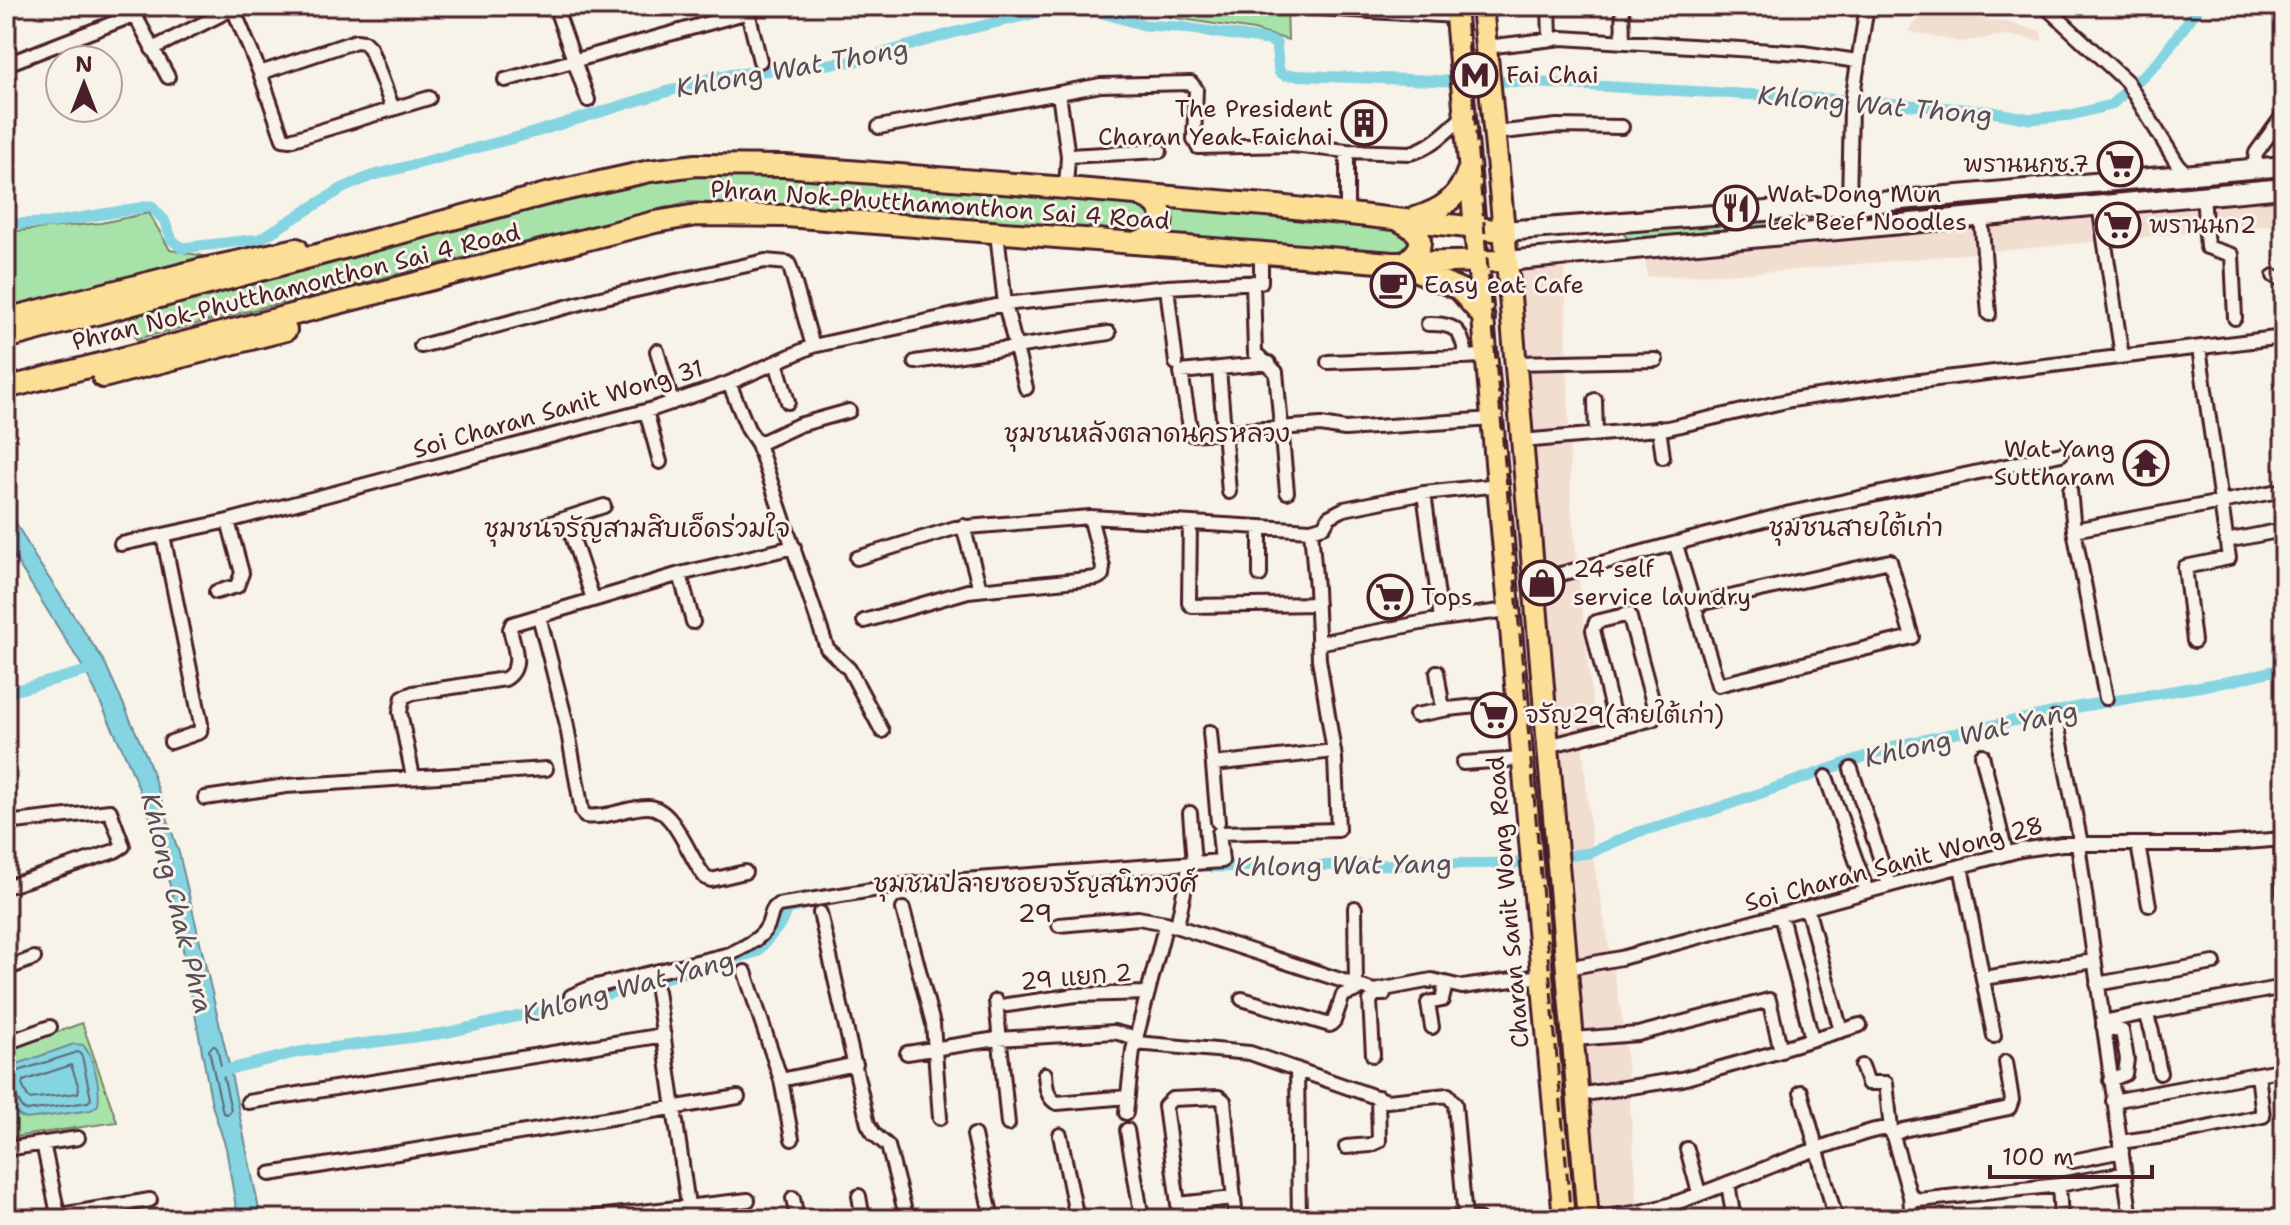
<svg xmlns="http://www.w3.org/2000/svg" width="2290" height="1225" viewBox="0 0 2290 1225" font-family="'Shantell Sans','Playpen Sans Thai',sans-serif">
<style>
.built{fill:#f2ded1}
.green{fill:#a7e3a9;stroke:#78816a;stroke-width:2}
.water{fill:#85d4e2;stroke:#6d8c99;stroke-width:2}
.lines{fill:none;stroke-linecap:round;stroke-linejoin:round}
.shore{stroke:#626774;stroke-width:2}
.canal{stroke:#85d4e2;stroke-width:11}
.street-casing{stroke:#4a1f2b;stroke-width:18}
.secondary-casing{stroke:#4a1f2b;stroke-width:24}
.primary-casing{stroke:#4a1f2b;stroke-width:26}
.street{stroke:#f7f3e8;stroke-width:12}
.secondary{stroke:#f7f3e8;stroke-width:18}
.primary{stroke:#fcde96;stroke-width:20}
.rail{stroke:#4a1f2b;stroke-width:3;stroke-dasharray:12 6;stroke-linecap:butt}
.labels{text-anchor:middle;stroke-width:6;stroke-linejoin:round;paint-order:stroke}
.poi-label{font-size:24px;fill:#4a1f2b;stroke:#f7f3e8;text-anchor:start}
.street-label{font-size:24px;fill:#4a1f2b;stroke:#f7f3e8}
.water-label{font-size:26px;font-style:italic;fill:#594c59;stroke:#f7f3e8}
.neighbourhood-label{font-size:26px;fill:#4a1f2b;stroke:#f7f3e8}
</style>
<rect width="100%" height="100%" fill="#f7f3e8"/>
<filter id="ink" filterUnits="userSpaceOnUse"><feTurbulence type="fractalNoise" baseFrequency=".0125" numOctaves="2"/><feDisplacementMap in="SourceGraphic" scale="16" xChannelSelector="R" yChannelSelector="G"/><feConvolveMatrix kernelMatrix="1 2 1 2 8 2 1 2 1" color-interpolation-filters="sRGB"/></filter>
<g filter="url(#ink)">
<path class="built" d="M1922,16l50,1 34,5 35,9 1,10 -36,-6 -47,7 -52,-11z
M2284,200v24l-500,47 -137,6 -2,-20z
M1548,268l17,1 6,235 25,232 -14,6 12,122 30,163 15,192h-40l-82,-943 5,-6z"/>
<path class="green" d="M1169,6h118l1,34 -34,-10 -85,-13z
M734,173l412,32 10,19 -13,10 -363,-29 -93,-3 -551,137 -7,-25 482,-124 74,-16z
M2078,193l2,4 -3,2 -193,16v-4l2,-3z
M1166,206l233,23 15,9 -6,14 -245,-16z
M149,213l21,37 34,6 -198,53v-77l95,-9z
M1832,213l3,6 -207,20 -7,-8z
M82,1023l35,99 -111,16v-87z"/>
<path class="water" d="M6,505l29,52 70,106 42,94 32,96 51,216 31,150h-23l-12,-71 -14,-43 -39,-209 -23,-79 -23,-58 -40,-85 -81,-130z
M74,1044l9,1c11,12 18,44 15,60l-7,5 -64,9c-21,-5 -21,-33 -21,-51z"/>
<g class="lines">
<path class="shore" d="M213,1045l4,3 14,62 -4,4 -4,-1 -14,-63z
M71,1065l8,23 -1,5 -49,6 -7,-14 1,-4z
M6,1075l72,-23 4,4 9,43 -3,3 -61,9 -5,-3 -7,-15 -9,-3"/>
<path class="canal" d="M1504,81l342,19 141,11 43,8 41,-4 40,-10 46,-42 43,-57
M6,224l44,-1 101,-17 13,14 8,20 10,8 78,-9 83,-51 28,-12 158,-42 189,-58 138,-15 100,-29 110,-26 26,4 52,15 35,2 89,13 8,3 3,29 6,3 165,6
M6,693l91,-25
M1212,867l304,-4 73,-10 49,-21 66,-19 191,-67 188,-40 149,-25 52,-13
M222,1071l77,-19 146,-19 131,-30 181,-51 23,-27 8,-16 13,-3"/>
<g class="street-casing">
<path id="street" d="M130,6l38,71
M232,6l28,67 23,66 7,1 139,-42
M555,6l33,94
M1285,6l171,10
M1549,6l1,33
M1622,6l1,35
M2045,6l82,76 51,83 10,10
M748,12l12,49
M1486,47l76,-9 241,15 54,8
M152,49l86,-43
M7,64l127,-49
M260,73l96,-32 8,1 6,6 23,61
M505,80l243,-68v-6
M1059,94l9,62 -2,32
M879,127l222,-42 90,-2 5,6 -2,50 4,8 94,-2 55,6 63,2c22,-5 39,-24 55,-38
M1494,133l63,-7 65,1
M1068,156l92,-5
M2254,169l2,-16 28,-39
M2203,195l4,52 25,8 3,63
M1849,204l2,-97 16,-101
M2099,205l23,151
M1347,213v-62
M1981,216l8,98
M997,233l8,71 21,84
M2274,276l10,4
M1253,282l2,71 21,19 11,120
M1167,287l9,76
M1428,324c27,-1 34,6 38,33
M421,346l175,-47 169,-38 23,2 2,4 23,79
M657,351l15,52
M776,362l12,40
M915,362l194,-29
M1328,362l158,-6
M1269,363l-88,9 10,62 130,-9 24,4 148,-10
M1515,363l141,-3
M1219,369l10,123
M729,383l19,46 10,15 69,204 22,21 33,62
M1595,400l1,34
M646,411l14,51
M1659,428l4,29
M1522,441l146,-13 123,-28 121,-18 372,-45
M758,444l41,-19 50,-14
M2070,490l4,40
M1424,493l17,126
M566,518l27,81
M1190,523l-1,80 3,3 125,-2
M545,525l59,-19
M963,526l17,63
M163,535l38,189 -1,8 -29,10
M2226,541l57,-11
M121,544l107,-23 425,-112 76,-26 84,-37 192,-42 162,-17 94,-5v-29
M1676,545l42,140 194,-48 -22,-76 -196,44
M857,558l98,-30 135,-11 221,13 13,-4 5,-9 15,-8 80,-16 75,-8
M680,574l13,48
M1260,575v-48
M1534,581l256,-68 271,-59
M216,592l21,-6 5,-13 -14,-52
M539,616l27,105 16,90 3,5c21,3 42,-9 63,-9 27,0 42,54 58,71l5,2 34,-8
M864,621l104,-30 129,-13 5,-3 1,-8 -13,-50
M2194,641l-9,-74 44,-9 -30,-210
M1318,643l123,-24 67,-9
M1437,672l5,31 6,6 68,-7
M2106,698l-32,-168 210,-40
M1416,715l32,-6
M2056,718l25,126
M1210,732l8,90
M1548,746l105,-27 3,-5 -27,-100 -33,8 -3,8 23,97
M1982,755l24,98
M1463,763l59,-4
M1213,764l121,-13
M1851,769l38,116
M413,777l-13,-65 3,-15 10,-4 92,-14c19,-11 9,-32 5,-50l2,-5 168,-50 114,-27
M1826,777l41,114
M205,798l81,-12 260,-17
M1190,813l4,50 28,-2 -3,-28 119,-3 -3,-72 -16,-99 -3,-71 -5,-58
M6,823l104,-12 13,35 -8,5 -109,36
M2281,840l3,54
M2078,844l53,375
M2138,845l11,60
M1961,866l33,170
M1355,908l1,76
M1807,908l34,123
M903,909l30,115 7,94
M820,913l48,211 6,10 14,12 19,73
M1781,916l31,123
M1059,925l79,-7 28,5 208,68 58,-11 30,7 79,-11
M1177,926l13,-63
M1567,968l54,-10 399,-108 42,-6h158l64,-5
M6,969l28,-11
M745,972l36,108 11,59
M1983,978l111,-17
M2097,984l117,-21
M657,991l33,228
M571,996l21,-9 138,-33c12,-6 30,-14 37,-27 5,-9 2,-16 11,-22l132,-21 284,-21
M1242,999l88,26 4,-4 9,-26 19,-7
M996,1001l12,123
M1007,1005l69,-10 72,-2
M2146,1013l138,-26
M2103,1022l43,-9 6,19 8,41
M2103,1026l19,5 5,28 -2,15 -15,6
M1432,1027l-4,-24 14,-3 4,-16
M1574,1039l64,-5 131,-34 12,51 -99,28 -104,16
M6,1043l44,-16
M1136,1043l114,10 137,48 61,-6 7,9 10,115
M1786,1047l74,-22
M907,1053l90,-14 117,-7 23,6
M1373,1055l-3,-54 5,-7h9
M1862,1066l6,17h18l5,46 19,67 2,23
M1297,1069l2,150
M1045,1074c1,10 1,24 12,29l71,-6
M781,1080l75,-16
M1801,1092l35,127
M2113,1101l171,-32
M248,1102l416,-67
M1126,1113l7,-63 33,-127
M1127,1130l15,89
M974,1135l18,84
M1060,1135l17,84
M1893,1135l10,-5 106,-22 3,-8 -6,-38
M2120,1142l58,-8 85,-18 -5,-42
M43,1143l16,76
M1346,1147l24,-2 9,-4 -1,-44
M6,1149l72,-11
M1687,1149l12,44
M2073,1161l49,-10
M270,1174l468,-77
M1728,1183l4,25
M2059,1185l2,34
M859,1196l4,23
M1910,1196l9,4 140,-15 66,-12
M793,1198l4,21
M1178,1204l56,-6
M1588,1218c29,-2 57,-5 84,-14 60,-20 117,-48 178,-66 12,-4 28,-11 41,-9
M37,1219l113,-19
M579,1219l169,-19
M1180,1219l-15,-113 7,-7 47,-2 5,4 12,118
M1374,1219h105"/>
</g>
<g class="secondary-casing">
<path id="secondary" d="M1504,231l353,-27 427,-38
M1507,261l777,-73"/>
</g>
<g class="primary-casing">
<path id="primary" d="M1455,6l109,1213
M1482,6l25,255 81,958
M1415,218c27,-8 43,-19 53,-47
M1400,221c24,12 28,25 4,42
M1137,242l20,-7c9,-18 5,-32 -15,-39
M1410,268l49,21 25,29
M6,319l197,-50 94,-20
M6,338l540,-144 104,-23 46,-6 89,1 281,22 211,18 227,25
M103,377l183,-47
M6,388l649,-166 42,-7 89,1 606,47 115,-2"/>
</g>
<use href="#street" class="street"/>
<use href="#secondary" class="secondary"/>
<use href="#primary" class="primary"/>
<path class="rail" d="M1465,6l106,1213"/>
</g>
</g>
<defs>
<g id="metro-ring" transform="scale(2.3)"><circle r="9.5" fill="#f7f3e8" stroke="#4a1f2b" stroke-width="1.5"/><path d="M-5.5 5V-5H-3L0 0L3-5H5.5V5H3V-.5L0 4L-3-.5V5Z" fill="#4a1f2b"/></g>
<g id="building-ring" transform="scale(2.3)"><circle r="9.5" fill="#f7f3e8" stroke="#4a1f2b" stroke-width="1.5"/><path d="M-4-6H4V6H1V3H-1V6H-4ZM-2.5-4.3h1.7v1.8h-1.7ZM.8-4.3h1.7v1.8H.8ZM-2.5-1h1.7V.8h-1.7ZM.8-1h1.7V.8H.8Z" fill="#4a1f2b"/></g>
<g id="supermarket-ring" transform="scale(2.3)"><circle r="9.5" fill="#f7f3e8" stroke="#4a1f2b" stroke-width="1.5"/><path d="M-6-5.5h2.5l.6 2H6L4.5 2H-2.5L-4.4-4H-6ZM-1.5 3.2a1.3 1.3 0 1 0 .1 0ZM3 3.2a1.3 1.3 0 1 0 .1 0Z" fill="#4a1f2b"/></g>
<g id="restaurant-ring" transform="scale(2.3)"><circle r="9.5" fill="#f7f3e8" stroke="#4a1f2b" stroke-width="1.5"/><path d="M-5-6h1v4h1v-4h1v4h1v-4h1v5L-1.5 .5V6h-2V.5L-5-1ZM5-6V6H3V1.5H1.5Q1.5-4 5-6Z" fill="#4a1f2b"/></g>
<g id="cafe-ring" transform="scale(2.3)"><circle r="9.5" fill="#f7f3e8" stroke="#4a1f2b" stroke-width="1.5"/><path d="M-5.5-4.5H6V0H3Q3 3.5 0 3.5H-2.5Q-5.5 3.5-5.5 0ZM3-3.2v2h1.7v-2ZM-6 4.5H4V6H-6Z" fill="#4a1f2b"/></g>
<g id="temple-ring" transform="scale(2.3)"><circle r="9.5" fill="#f7f3e8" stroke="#4a1f2b" stroke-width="1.5"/><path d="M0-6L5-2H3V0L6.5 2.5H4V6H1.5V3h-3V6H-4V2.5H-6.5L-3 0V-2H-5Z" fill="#4a1f2b"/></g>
<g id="shop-ring" transform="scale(2.3)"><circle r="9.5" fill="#f7f3e8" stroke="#4a1f2b" stroke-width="1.5"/><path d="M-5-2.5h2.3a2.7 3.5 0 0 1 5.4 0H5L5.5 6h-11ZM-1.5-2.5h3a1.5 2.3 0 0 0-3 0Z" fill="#4a1f2b"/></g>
</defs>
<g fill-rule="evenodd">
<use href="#metro-ring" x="1475" y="75"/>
<use href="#building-ring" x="1364" y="123"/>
<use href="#supermarket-ring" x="2120" y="164"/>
<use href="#restaurant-ring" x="1736" y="208"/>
<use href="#supermarket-ring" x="2118" y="225"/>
<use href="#cafe-ring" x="1393" y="285"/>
<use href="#temple-ring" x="2146" y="463"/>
<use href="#shop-ring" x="1542" y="583"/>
<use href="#supermarket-ring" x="1390" y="597"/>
<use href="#supermarket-ring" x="1494" y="715"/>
</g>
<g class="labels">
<g class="poi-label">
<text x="1506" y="83">Fai Chai</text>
<text x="1333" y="117" text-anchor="end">The President<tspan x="1333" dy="28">Charan Yeak Faichai</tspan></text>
<text x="2089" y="172" text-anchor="end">พรานนกซ.7</text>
<text x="1767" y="202">Wat Dong Mun<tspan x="1767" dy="28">Lek Beef Noodles</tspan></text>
<text x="2149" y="233">พรานนก2</text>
<text x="1424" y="293">Easy eat Cafe</text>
<text x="2115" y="457" text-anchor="end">Wat Yang<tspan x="2115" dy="28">Suttharam</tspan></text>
<text x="1573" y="577">24 self<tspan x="1573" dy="28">service laundry</tspan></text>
<text x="1421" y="605">Tops</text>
<text x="1525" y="723">จรัญ29(สายใต้เก่า)</text>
</g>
<g class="street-label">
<text transform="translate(940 205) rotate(4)" y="8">Phran Nok-Phutthamonthon Sai 4 Road</text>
<text transform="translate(296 287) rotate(-14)" y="8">Phran Nok-Phutthamonthon Sai 4 Road</text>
<text transform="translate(558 409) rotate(-16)" y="8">Soi Charan Sanit Wong 31</text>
<text transform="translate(1894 864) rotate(-15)" y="8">Soi Charan Sanit Wong 28</text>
<text transform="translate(1508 902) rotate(-95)" y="8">Charan Sanit Wong Road</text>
<text transform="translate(1076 977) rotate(-5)" y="8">29 แยก 2</text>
</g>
<g class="water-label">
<text transform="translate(792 68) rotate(-10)" y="9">Khlong Wat Thong</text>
<text transform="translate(1875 105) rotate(5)" y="9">Khlong Wat Thong</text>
<text transform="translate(1971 734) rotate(-13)" y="9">Khlong Wat Yang</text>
<text transform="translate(1343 865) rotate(-1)" y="9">Khlong Wat Yang</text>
<text transform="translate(177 903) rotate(76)" y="9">Khlong Chak Phra</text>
<text transform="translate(628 987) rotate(-15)" y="9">Khlong Wat Yang</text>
</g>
<g class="neighbourhood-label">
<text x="1147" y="442">ชุมชนหลังตลาดนครหลวง</text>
<text x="1856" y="536">ชุมชนสายใต้เก่า</text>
<text x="637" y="537">ชุมชนจรัญสามสิบเอ็ดร่วมใจ</text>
<text x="1035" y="892">ชุมชนปลายซอยจรัญสนิทวงศ์<tspan x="1035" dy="30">29</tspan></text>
</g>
</g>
<rect width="2290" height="1225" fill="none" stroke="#f7f3e8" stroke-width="32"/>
<rect x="16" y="16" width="2258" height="1193" fill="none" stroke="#4a1f2b" stroke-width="3" filter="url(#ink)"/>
<g transform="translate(84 84)"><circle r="38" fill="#f7f3e8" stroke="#b29e9c" stroke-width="2"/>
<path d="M0-6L14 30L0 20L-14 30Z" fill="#4a1f2b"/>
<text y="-12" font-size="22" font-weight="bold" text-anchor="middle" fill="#4a1f2b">N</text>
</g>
<path d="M1990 1165v12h162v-12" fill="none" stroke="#4a1f2b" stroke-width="4"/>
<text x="2002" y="1165" font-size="24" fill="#4a1f2b" stroke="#f7f3e8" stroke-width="6" paint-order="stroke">100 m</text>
</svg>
